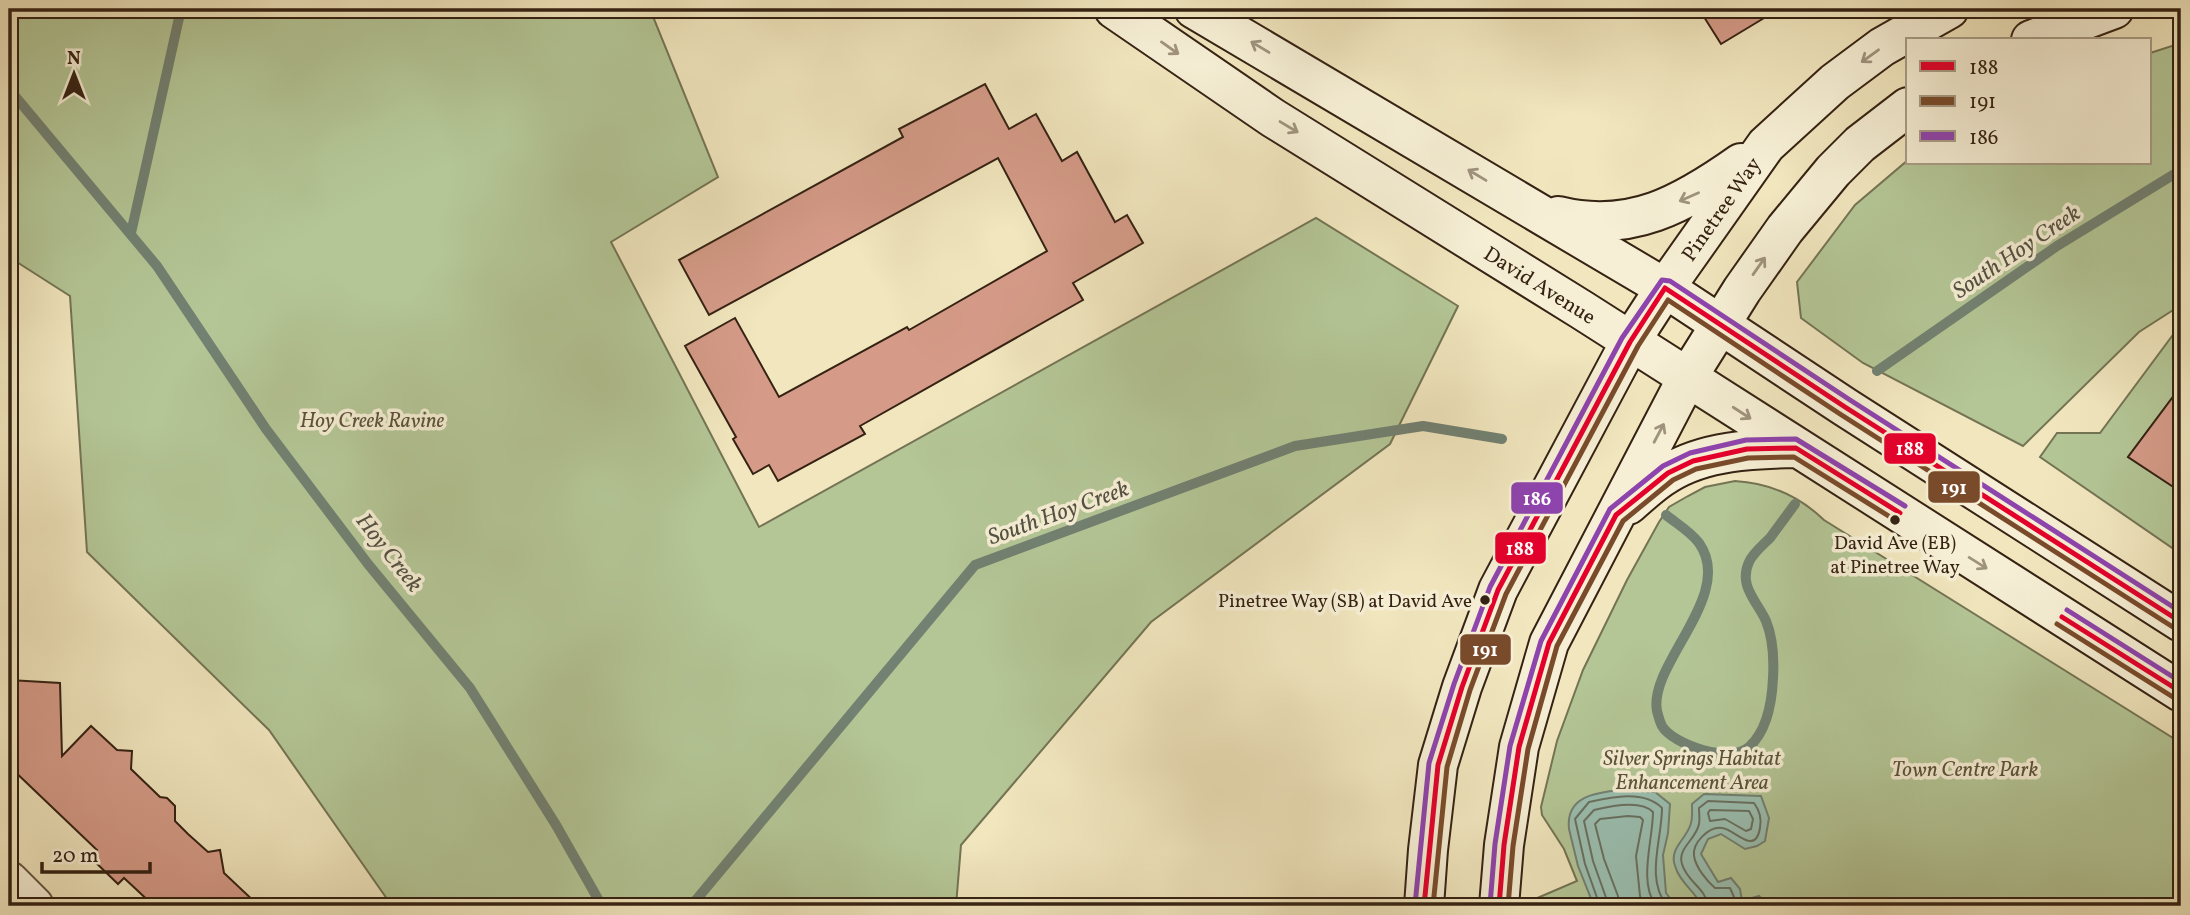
<svg xmlns="http://www.w3.org/2000/svg" width="2190" height="915" viewBox="0 0 2190 915" font-family="Vollkorn,serif">
<style>
.green{fill:#b4c696;stroke:#747454;stroke-width:2}
.water{fill:#9bc0b2;stroke:#728172;stroke-width:2}
.lines{fill:none;stroke-linecap:round;stroke-linejoin:round}
.shore{stroke:#687162;stroke-width:2}
.stream{stroke:#728172;stroke-width:10}
.building{fill:#d59b88;stroke:#352213;stroke-width:2}
.tertiary-casing{stroke:#64533e;stroke-width:42}
.secondary-casing{stroke:#352213;stroke-width:42}
.tertiary{stroke:#f6efd5;stroke-width:38}
.secondary{stroke:#f6efd5;stroke-width:38}
.bus-1-casing{stroke:#f6efd5;stroke-width:10}
.bus-2-casing{stroke:#f6efd5;stroke-width:10}
.bus-3-casing{stroke:#f6efd5;stroke-width:10}
.bus-1{stroke:#e4002b;stroke-width:5}
.bus-2{stroke:#7a4b2a;stroke-width:5}
.bus-3{stroke:#8e44ad;stroke-width:5}
.oneway{stroke:#9f937e}
.bus-dot{fill:#352213;stroke:#f6efd5;stroke-width:2.5}
.labels{text-anchor:middle;stroke-width:7;stroke-linejoin:round;paint-order:stroke}
.bus-label{font-size:19px;fill:#352213;stroke:#f6efd5}
.street-label{font-size:21px;fill:#352213;stroke:#f6efd5}
.park-label{font-size:21px;font-style:italic;fill:#5b533a;stroke:#f6efd5}
.water-label{font-size:23px;font-style:italic;fill:#545143;stroke:#f6efd5}
.line-badge{stroke:#f6efd5;stroke-width:2.5}
.badge-label{font-size:19px;text-anchor:middle;font-weight:bold;fill:#fff}
</style>
<rect width="100%" height="100%" fill="#f1e6be"/>
<filter id="stains"><feTurbulence type="fractalNoise" baseFrequency=".00286" numOctaves="4"/><feColorMatrix values="0 0 0 0 .2 0 0 0 0 .09 0 0 0 0 .02 0 0 0 .5 -.17"/></filter>
<radialGradient id="worn" r=".72"><stop offset=".6" stop-color="#630" stop-opacity="0"/><stop offset="1" stop-color="#630" stop-opacity=".3"/></radialGradient>
<path class="green" d="M9,9h641l68,168 -107,65 148,285 557,-309 142,88 -68,138 -239,178 -190,223 -5,61h-564l-123,-176 -182,-178 -17,-256 -61,-39z
M2181,43v262l-42,27 -116,114 -160,-83 -62,-45 -4,-36 58,-77 53,-45v3h242v-110z
M2181,324v62l-53,71 53,35v62l-141,-97 17,-24h43z
M1735,481c35,2 64,15 89,39l357,223v163h-646v-7l42,-18 -13,-32 -22,-34 -1,-8 16,-66 26,-71 44,-90 32,-58 10,-15 19,-11 17,-9z"/>
<path class="water" d="M1628,789l27,3 15,12 -2,29 -5,22 3,38 10,13h-82l-16,-40 -9,-37c-4,-36 33,-37 59,-40z
M1704,794l57,2 8,22 -4,23 -8,5 -12,3 -24,-15 -13,5 -7,15 17,28 13,-4 9,11 2,12 17,-5 7,7v3h-64c-7,-15 -22,-23 -27,-40 -6,-17 10,-26 15,-40 3,-6 2,-15 2,-22z"/>
<g class="lines">
<path class="shore" d="M1710,810l39,1 4,8 -2,10 -5,2 -21,-12 -15,2 -2,-8z
M1600,906l-15,-42 -10,-45 14,-17c23,-5 55,-12 73,6 0,32 -17,70 5,98
M1609,906l-16,-45 -9,-40 10,-11c16,-4 47,-11 59,2 0,28 -15,70 3,94
M1619,906l-1,-10 -14,-37 -9,-35 5,-5 28,-3 12,1 3,3 -7,36 4,40 3,10
M1708,906c-2,-18 -21,-24 -26,-42 -5,-16 14,-24 17,-40 1,-5 0,-11 0,-16l9,-7 46,2c6,8 8,15 6,25 -5,29 -25,1 -38,0 -13,-2 -30,15 -28,28 2,12 13,25 21,32h15l8,18"/>
<path class="stream" d="M9,89l148,177 109,163 102,135 102,124 86,137 46,81
M131,233l50,-224
M1877,371l180,-125 124,-76
M1666,515c10,8 25,17 33,28 37,52 -51,121 -42,168 1,4 3,11 5,15 11,19 69,38 87,21 18,-16 23,-46 24,-69 1,-18 0,-40 -7,-57 -9,-20 -28,-35 -17,-59 4,-9 14,-17 21,-24 8,-11 17,-23 25,-34
M691,906l284,-341 320,-119 128,-20 79,13"/>
</g>
<path class="building" d="M1699,9h80l-58,35z
M985,84l24,45 27,-15 26,47 15,-9 38,70 12,-7 16,28 -70,40 10,17 -223,126 5,8 -87,47 -9,-16 -16,9 -20,-35 3,-2 -51,-91 50,-28 44,79 128,-70 2,3 138,-79 -49,-93 -289,157 -30,-55 224,-123 -4,-8z
M2181,386v106l-53,-35z
M9,680l51,3 2,73 29,-30 26,24 15,1 -1,18 29,28 7,1 8,8v15l13,13 20,18 12,-2 4,23 35,33h-105l-30,-28 -6,6 -28,-27 7,-7 -88,-84z"/>
<g class="lines">
<g class="tertiary-casing">
<path id="tertiary" d="M9,881l25,25"/>
</g>
<g class="secondary-casing">
<path id="secondary" d="M1114,9l159,109 309,192 599,382
M1194,9l471,279 180,119 336,215
M2031,40l83,-31
M1558,216c73,18 125,-12 183,-53
M1628,505c13,-11 25,-23 39,-31 38,-24 87,-25 129,-26
M1424,906l4,-56 10,-85 24,-78 36,-97 132,-248 35,-54 101,-143 69,-63 47,-35 67,-38
M1499,906l5,-61 15,-98 30,-104 138,-265 55,-88 43,-61 48,-58 27,-27 48,-37"/>
</g>
<use href="#tertiary" class="tertiary"/>
<use href="#secondary" class="secondary"/>
<g class="bus-1-casing">
<path id="bus-1" d="M2062,617l119,75
M1424,906l14,-141 24,-78 36,-97 132,-248 35,-54 180,119 336,215
M1499,906l5,-61 15,-98 30,-104 67,-128 52,-42 25,-12 54,-12 49,-1 104,65"/>
</g>
<g class="bus-2-casing">
<path id="bus-2" d="M2057,624l119,75
M1433,906l14,-139 23,-77 36,-96 132,-248 30,-46 172,114 336,215
M1508,906l5,-60 15,-97 29,-103 66,-125 50,-41 23,-11 52,-11 46,-1 101,63"/>
</g>
<g class="bus-3-casing">
<path id="bus-3" d="M2067,610l114,72
M1415,905l14,-142 25,-79 36,-97 132,-249 40,-58 8,1 180,119 331,212
M1490,905l5,-61 15,-98 31,-105 69,-132 53,-43 27,-13 56,-13 50,-1 109,67"/>
</g>
<use href="#bus-1" class="bus-1"/>
<use href="#bus-2" class="bus-2"/>
<use href="#bus-3" class="bus-3"/>
</g>
<defs><path id="oneway-shaft" d="M-6 0H5M1.5-3L5.5 0L1.5 3" fill="none" stroke-width="1.6" stroke-linecap="round" stroke-linejoin="round" transform="scale(1.75)"/></defs>
<g class="oneway">
<use href="#oneway-shaft" transform="translate(1260 47) rotate(-149)"/>
<use href="#oneway-shaft" transform="translate(1170 48) rotate(35)"/>
<use href="#oneway-shaft" transform="translate(1870 56) rotate(144)"/>
<use href="#oneway-shaft" transform="translate(1289 127) rotate(31)"/>
<use href="#oneway-shaft" transform="translate(1477 175) rotate(-149)"/>
<use href="#oneway-shaft" transform="translate(1689 197) rotate(156)"/>
<use href="#oneway-shaft" transform="translate(1759 266) rotate(-55)"/>
<use href="#oneway-shaft" transform="translate(1742 413) rotate(33)"/>
<use href="#oneway-shaft" transform="translate(1659 433) rotate(-62)"/>
<use href="#oneway-shaft" transform="translate(1978 563) rotate(32)"/>
</g>
<g class="bus-dot">
<circle cx="1895" cy="520" r="6"/>
<circle cx="1485" cy="600" r="6"/>
</g>
<g class="labels">
<g class="bus-label">
<text x="1895" y="549">David Ave (EB)<tspan x="1895" dy="24">at Pinetree Way</tspan></text>
<text x="1472" y="607" text-anchor="end">Pinetree Way (SB) at David Ave</text>
</g>
<g class="street-label">
<text transform="translate(1721 209) rotate(-55)" y="7">Pinetree Way</text>
<text transform="translate(1540 285) rotate(32)" y="7">David Avenue</text>
</g>
<g class="park-label">
<text x="372" y="427">Hoy Creek Ravine</text>
<text x="1692" y="765">Silver Springs Habitat<tspan x="1692" dy="24">Enhancement Area</tspan></text>
<text x="1965" y="776">Town Centre Park</text>
</g>
<g class="water-label">
<text transform="translate(2016 251) rotate(-34)" y="8">South Hoy Creek</text>
<text transform="translate(1058 512) rotate(-20)" y="8">South Hoy Creek</text>
<text transform="translate(390 552) rotate(52)" y="8">Hoy Creek</text>
</g>
</g>
<g class="line-badge">
<rect x="1883" y="432" width="54" height="33" rx="7" fill="#e4002b"/>
<rect x="1927" y="470" width="54" height="34" rx="7" fill="#7a4b2a"/>
<rect x="1510" y="481" width="54" height="34" rx="7" fill="#8e44ad"/>
<rect x="1494" y="531" width="53" height="34" rx="7" fill="#e4002b"/>
<rect x="1459" y="633" width="53" height="33" rx="7" fill="#7a4b2a"/>
</g>
<g class="badge-label">
<text x="1910" y="455">188</text>
<text x="1954" y="494">191</text>
<text x="1537" y="505">186</text>
<text x="1520" y="555">188</text>
<text x="1485" y="656">191</text>
</g>
<rect width="2190" height="915" fill="none" stroke="#f1e6be" stroke-width="35"/>
<rect x="10" y="10" width="2169" height="894" fill="none" stroke="#352213" stroke-width="3.5"/>
<rect x="18" y="18" width="2155" height="880" fill="none" stroke="#352213" stroke-width="2"/>
<rect x="1906" y="38" width="245" height="126" fill="#f6efd5" stroke="#a99d87" stroke-width="2"/>
<rect x="1920" y="61" width="35" height="10" fill="#e4002b" stroke="#a99d87" stroke-width="2"/>
<text x="1969" y="74" font-size="21" fill="#352213">188</text>
<rect x="1920" y="96" width="35" height="10" fill="#7a4b2a" stroke="#a99d87" stroke-width="2"/>
<text x="1969" y="108" font-size="21" fill="#352213">191</text>
<rect x="1920" y="131" width="35" height="10" fill="#8e44ad" stroke="#a99d87" stroke-width="2"/>
<text x="1969" y="144" font-size="21" fill="#352213">186</text>
<g transform="translate(74 74)" stroke="#f6efd5" stroke-width="5" paint-order="stroke">
<path d="M0-5L12 26L0 18L-12 26Z" fill="#352213"/>
<text y="-10" font-size="19" font-weight="bold" text-anchor="middle" fill="#352213">N</text>
</g>
<path d="M42 862v10h108v-10" fill="none" stroke="#352213" stroke-width="3.5"/>
<text x="52" y="862" font-size="21" fill="#352213" stroke="#f6efd5" stroke-width="5" paint-order="stroke">20 m</text>
<rect width="100%" height="100%" filter="url(#stains)"/>
<rect width="100%" height="100%" fill="url(#worn)"/>
</svg>
